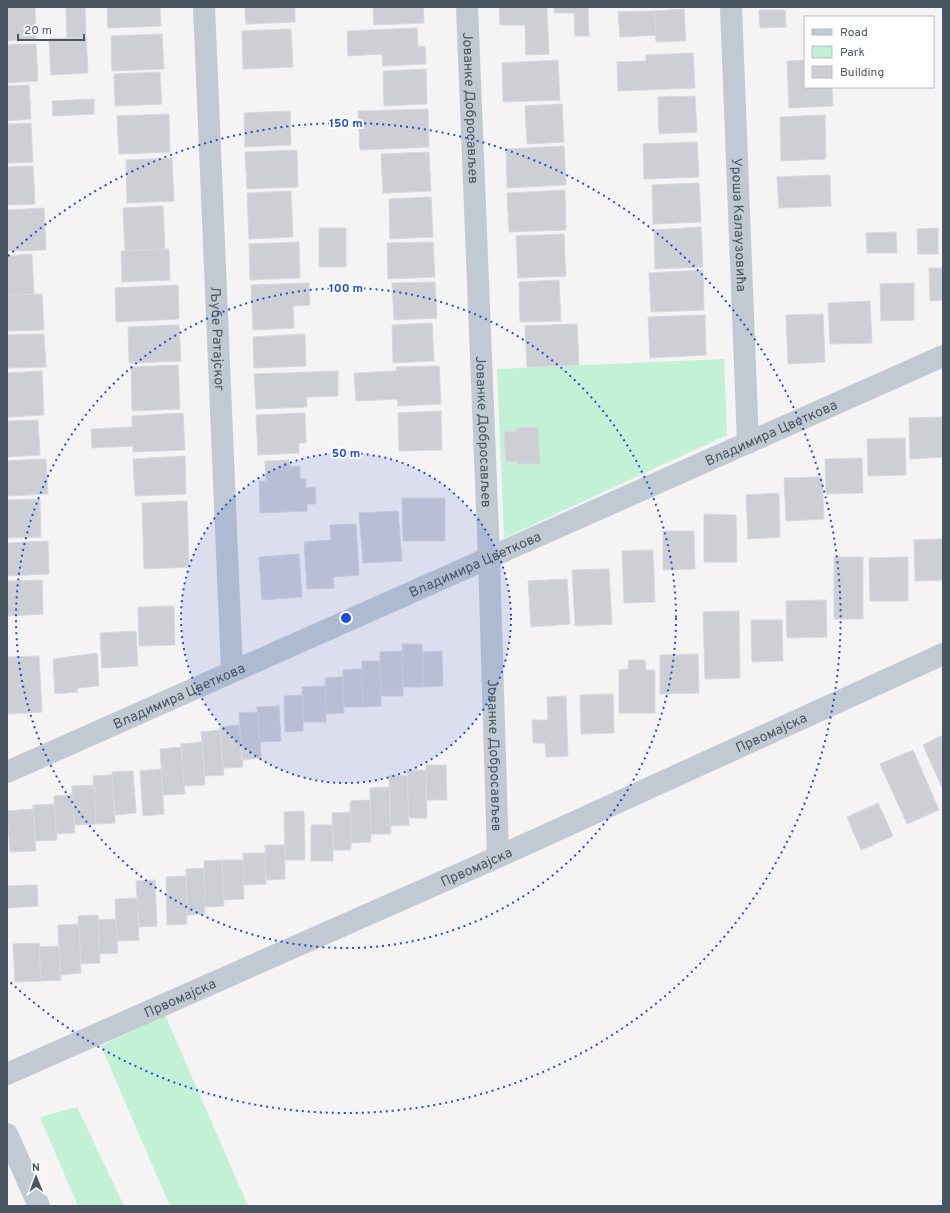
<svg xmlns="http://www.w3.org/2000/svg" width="950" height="1213" viewBox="0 0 950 1213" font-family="Overpass,sans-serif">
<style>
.green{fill:#c3f1d5}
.building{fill:#cdcfd5;stroke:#d7d9de}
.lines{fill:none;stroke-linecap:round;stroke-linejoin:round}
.minor{stroke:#c1cad2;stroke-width:22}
.ring{fill:none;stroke:#1d4ed8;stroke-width:2;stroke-dasharray:2 4}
.labels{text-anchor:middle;stroke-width:4;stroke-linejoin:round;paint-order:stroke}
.street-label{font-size:14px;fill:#4a5661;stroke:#fff}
.centre{fill:#1d4ed8;stroke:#fff;stroke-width:2}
.ring-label{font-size:12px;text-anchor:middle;font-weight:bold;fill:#1d4ed8;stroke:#fff;stroke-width:4;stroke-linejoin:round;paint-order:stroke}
</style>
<rect width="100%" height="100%" fill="#f5f3f3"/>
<path class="green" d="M724,359l3,76 -223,103 -7,-169z
M165,1015l83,191h-78l-69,-160z
M77,1107l47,99h-46l-38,-89z"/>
<path class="building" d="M7,7h28l1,32 -29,2z
M66,7h19l1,30 -19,1z
M107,7h53l1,19 -53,2z
M245,7h50v15l-49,2z
M373,7h50l1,16 -50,2z
M499,7h48l2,47 -23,1 -1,-30h-25z
M554,7h34l1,29h-14l-1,-23h-20z
M684,9l2,32 -30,1 -2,-31z
M759,10h26l1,17 -26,1z
M654,11l2,24 -36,2 -2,-25z
M417,28l1,19 7,-1 1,18 -43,2 -1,-12 -34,2 -1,-25z
M291,29l2,38 -50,2 -1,-38z
M162,34l2,35 -52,2 -1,-35z
M86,37l2,36 -37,2 -2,-36z
M36,44l2,37 -31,2v-38z
M693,53l2,35 -77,3 -1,-29 29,-1v-6z
M558,60l2,40 -57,2 -1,-39z
M805,60v27h27l1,19 -44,2 -2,-47z
M426,69l1,35 -43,2 -1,-35z
M160,72l2,32 -47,2 -1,-32z
M29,85l2,34 -24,2v-35z
M695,96l2,36 -38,2 -1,-37z
M94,99v15l-41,2 -1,-15z
M562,104l2,38 -37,2 -2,-38z
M428,109l1,38 -69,3 -2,-39z
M290,111l1,34 -46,2 -1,-34z
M169,114l1,38 -51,2 -2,-38z
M825,115l1,44 -45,2 -1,-44z
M31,123l2,39 -26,1v-39z
M697,142l2,35 -55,2 -1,-35z
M564,146l2,39 -59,3 -1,-39z
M297,150l1,37 -51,2 -2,-37z
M429,152l2,39 -48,2 -2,-39z
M172,158l2,43 -47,2 -1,-43z
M33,166l2,38 -28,1v-38z
M830,175l1,31 -52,2 -2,-31z
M699,183l2,39 -48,2 -1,-39z
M565,190l1,40 -57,2 -2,-39z
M291,191l2,46 -44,2 -2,-46z
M431,197l2,40 -43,2 -1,-40z
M163,206l2,43 -40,2 -2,-43z
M44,208l2,42 -39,1v-41z
M701,227l2,40 -48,2 -1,-39z
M319,228h27v39h-27z
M938,228v26h-20l-1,-25z
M896,232l1,21h-30l-1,-20z
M564,234l2,42 -48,2 -2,-42z
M299,242l1,36 -50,2 -1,-36z
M433,242l2,35 -47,2 -1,-36z
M165,249h4l1,31 -48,2 -1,-31z
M32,254l2,40 -27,1v-39z
M929,268h14v32l-13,1z
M703,270l1,40 -53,2 -2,-39z
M559,280l2,41 -41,1 -1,-40z
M435,282l2,36 -43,2 -2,-37z
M309,283l1,22 -17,1 1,22 -41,2 -2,-45z
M914,283v37l-33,1 -1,-37z
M178,285l1,34 -63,3 -1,-34z
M42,294l2,36 -37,1v-36z
M870,301l2,42 -42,1 -2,-41z
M823,314l2,48 -37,2 -2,-49z
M705,315l1,40 -56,3 -2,-41z
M432,323l2,38 -41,2 -1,-38z
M577,324l2,41 -52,2 -2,-41z
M179,325l2,36 -52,2 -1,-36z
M44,334l2,33 -39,1v-33z
M305,334l1,32 -52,2 -1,-31z
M178,365l2,44 -48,2 -1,-44z
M439,366l2,38 -43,2 -1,-7 -41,2 -2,-28 42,-2v-4z
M42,371l2,44 -37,2v-44z
M338,371v25l-32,1 1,10 -51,2 -2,-35z
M441,411l1,39 -43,1 -1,-38z
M183,413l2,37 -52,2v-6l-41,2 -1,-19 41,-2v-11z
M305,413l1,30h-7v10l-41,2 -2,-40z
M943,417v40l-33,2 -1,-41z
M38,420l2,35 -33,2v-36z
M538,427l2,37h-23v-3l-11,1 -2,-30 12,-1v-3z
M905,438l1,37 -38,1 -1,-37z
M185,456l1,38 -51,2 -2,-37z
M862,458l1,35 -37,1 -1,-35z
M46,459l2,35 -41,2v-35z
M289,460l1,7 10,-1v13h6v9l9,-1 1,17h-9v7l-47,2 -1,-32h7l-1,-20z
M822,477l2,42 -38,2 -2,-43z
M779,493l1,44 -32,2 -2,-44z
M402,498h43v43h-42z
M40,499l1,38 -34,1v-38z
M187,501l2,66 -45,2 -2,-66z
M398,511l4,50 -39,2 -4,-50z
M704,514l32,1 1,47h-33z
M356,524l3,51 -26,2 1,11 -27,1 -3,-47 27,-2 -1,-15z
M663,531h31l1,38 -32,1z
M943,539v41l-28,1 -1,-41z
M48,541l1,33 -42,2v-33z
M653,550l2,52 -31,1 -2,-52z
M299,554l3,43 -40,3 -3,-43z
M834,557h29v62h-29z
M908,557v44h-38l-1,-43z
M609,569l3,55 -37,2 -3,-56z
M567,579l3,45 -39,3 -3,-46z
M42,580l1,34 -36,2v-35z
M826,600l1,37 -40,1 -1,-37z
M174,606l1,39 -36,1 -1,-39z
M739,611l1,67 -35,1 -2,-67z
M751,620h31l1,41 -31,1z
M136,631l2,35 -36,2 -2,-35z
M402,644h20l1,43h-20z
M402,651l1,45h-22l-1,-44z
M442,651l1,35 -20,1v-35z
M97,653l2,33 -22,2 1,4 -23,2 -2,-35z
M698,654l1,39 -39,1v-39z
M39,656l3,56 -35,2v-57z
M629,660h16l1,10h9v43h-36v-43l9,-1z
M362,661h18l1,45 -18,1z
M362,669l1,38h-19l-1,-37z
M343,677l1,36 -18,1 -1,-36z
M325,686l1,36h-23l-1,-35z
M613,694l1,39 -33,1 -1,-39z
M303,695v36l-18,1 -1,-36z
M566,696l2,60 -22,1 -1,-14h-12l-1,-23h16l-1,-23z
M279,706l2,35 -21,1 -3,-35z
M258,712l3,46 -19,2 -3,-47z
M239,725l4,42 -20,1 -3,-41z
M220,730l4,45 -19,1 -4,-44z
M943,735v55l-20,-45z
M202,742l3,43 -21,1 -3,-42z
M181,747l4,47 -22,1 -3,-46z
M913,750l26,60 -32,14 -27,-60z
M426,765h20l1,35h-21z
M161,769l3,45 -21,2 -3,-45z
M407,770h19l1,48h-18z
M133,771l3,42 -21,2 -3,-43z
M112,775l3,48 -19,1 -3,-48z
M407,775l2,50 -19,1 -1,-50z
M94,785l2,39 -22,1 -2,-39z
M390,787l1,47h-20l-1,-46z
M72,795l3,38 -19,1 -2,-38z
M370,800l1,42 -20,1 -1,-42z
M878,803l15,33 -32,14 -14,-33z
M54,804l3,36 -22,1 -2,-36z
M33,809l3,42 -26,1 -3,-41z
M304,811l1,49h-20l-1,-48z
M351,812v38h-18l-1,-37z
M311,825h22v36h-22z
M265,845h20v34l-19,1z
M243,853h22l1,31 -22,1z
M222,860h21l1,39 -21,1z
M222,860l2,46 -19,1 -1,-46z
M204,868l1,46 -18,1 -1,-46z
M186,876l1,48 -20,1 -1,-48z
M155,880l2,46 -18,1 -3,-46z
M37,885l1,21 -31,2v-22z
M137,898l2,42 -22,1 -2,-42z
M98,915l2,48 -19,1 -3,-48z
M116,919l2,34 -18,1 -2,-34z
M79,924l2,49 -21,2 -2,-50z
M39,943l2,38 -26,1 -2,-38z
M59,946l2,34 -20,1 -2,-34z"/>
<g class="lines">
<g class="minor">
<path id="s1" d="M204,7l28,664"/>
<path id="s2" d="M467,7l22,551 9,299"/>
<path id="s3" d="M731,7l17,436"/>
<path id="s4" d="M7,772l936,-416"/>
<path id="s5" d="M7,1074l491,-217 445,-203"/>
<path d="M7,1134l32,72"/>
</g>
</g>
<circle cx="346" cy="618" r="165" fill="#1d4ed8" fill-opacity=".12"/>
<g class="ring">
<circle cx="346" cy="618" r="165"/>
<circle cx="346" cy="618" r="330"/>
<path d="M8 256A495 495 0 1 1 8 980"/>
</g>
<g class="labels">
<g class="street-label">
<text dy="5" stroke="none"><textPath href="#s2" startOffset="101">Јованке Добросављев</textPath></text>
<text dy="5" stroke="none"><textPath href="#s3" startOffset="218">Уроша Калаузовића</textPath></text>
<text dy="5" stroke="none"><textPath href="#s1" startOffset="332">Љубе Ратајског</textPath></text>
<text dy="5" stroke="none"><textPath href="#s2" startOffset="425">Јованке Добросављев</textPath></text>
<text dy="5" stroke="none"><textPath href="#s4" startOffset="836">Владимира Цветкова</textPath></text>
<text dy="5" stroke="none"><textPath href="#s4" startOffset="512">Владимира Цветкова</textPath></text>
<text dy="5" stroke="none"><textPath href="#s4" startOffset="188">Владимира Цветкова</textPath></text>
<text dy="5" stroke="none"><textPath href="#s5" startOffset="837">Првомајска</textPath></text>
<text dy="5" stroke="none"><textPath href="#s2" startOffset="749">Јованке Добросављев</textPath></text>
<text dy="5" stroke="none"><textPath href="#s5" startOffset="513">Првомајска</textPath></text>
<text dy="5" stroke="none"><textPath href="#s5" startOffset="189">Првомајска</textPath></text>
</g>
</g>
<circle cx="346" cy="618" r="6" class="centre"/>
<g class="ring-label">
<text x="346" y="127">150 m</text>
<text x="346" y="292">100 m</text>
<text x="346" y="457">50 m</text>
</g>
<rect width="950" height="1213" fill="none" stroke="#4a5661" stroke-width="16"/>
<rect x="804" y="16" width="130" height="72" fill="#ffffff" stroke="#b7bbc0"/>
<rect x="812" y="29" width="20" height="6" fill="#c1cad2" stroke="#b7bbc0"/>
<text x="840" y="36" font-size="12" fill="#4a5661">Road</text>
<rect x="812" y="46" width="20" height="12" fill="#c3f1d5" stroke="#b7bbc0"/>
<text x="840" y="56" font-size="12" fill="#4a5661">Park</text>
<rect x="812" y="66" width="20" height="12" fill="#cdcfd5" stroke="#b7bbc0"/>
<text x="840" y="76" font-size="12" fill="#4a5661">Building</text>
<g transform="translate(36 1177) rotate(359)" stroke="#ffffff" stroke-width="3" paint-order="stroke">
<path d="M0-3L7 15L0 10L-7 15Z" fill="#4a5661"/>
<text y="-6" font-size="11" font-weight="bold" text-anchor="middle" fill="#4a5661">N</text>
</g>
<path d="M18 34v6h66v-6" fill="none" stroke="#4a5661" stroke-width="2"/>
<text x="24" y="34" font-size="12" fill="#4a5661" stroke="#ffffff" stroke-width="3" paint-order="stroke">20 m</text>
</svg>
